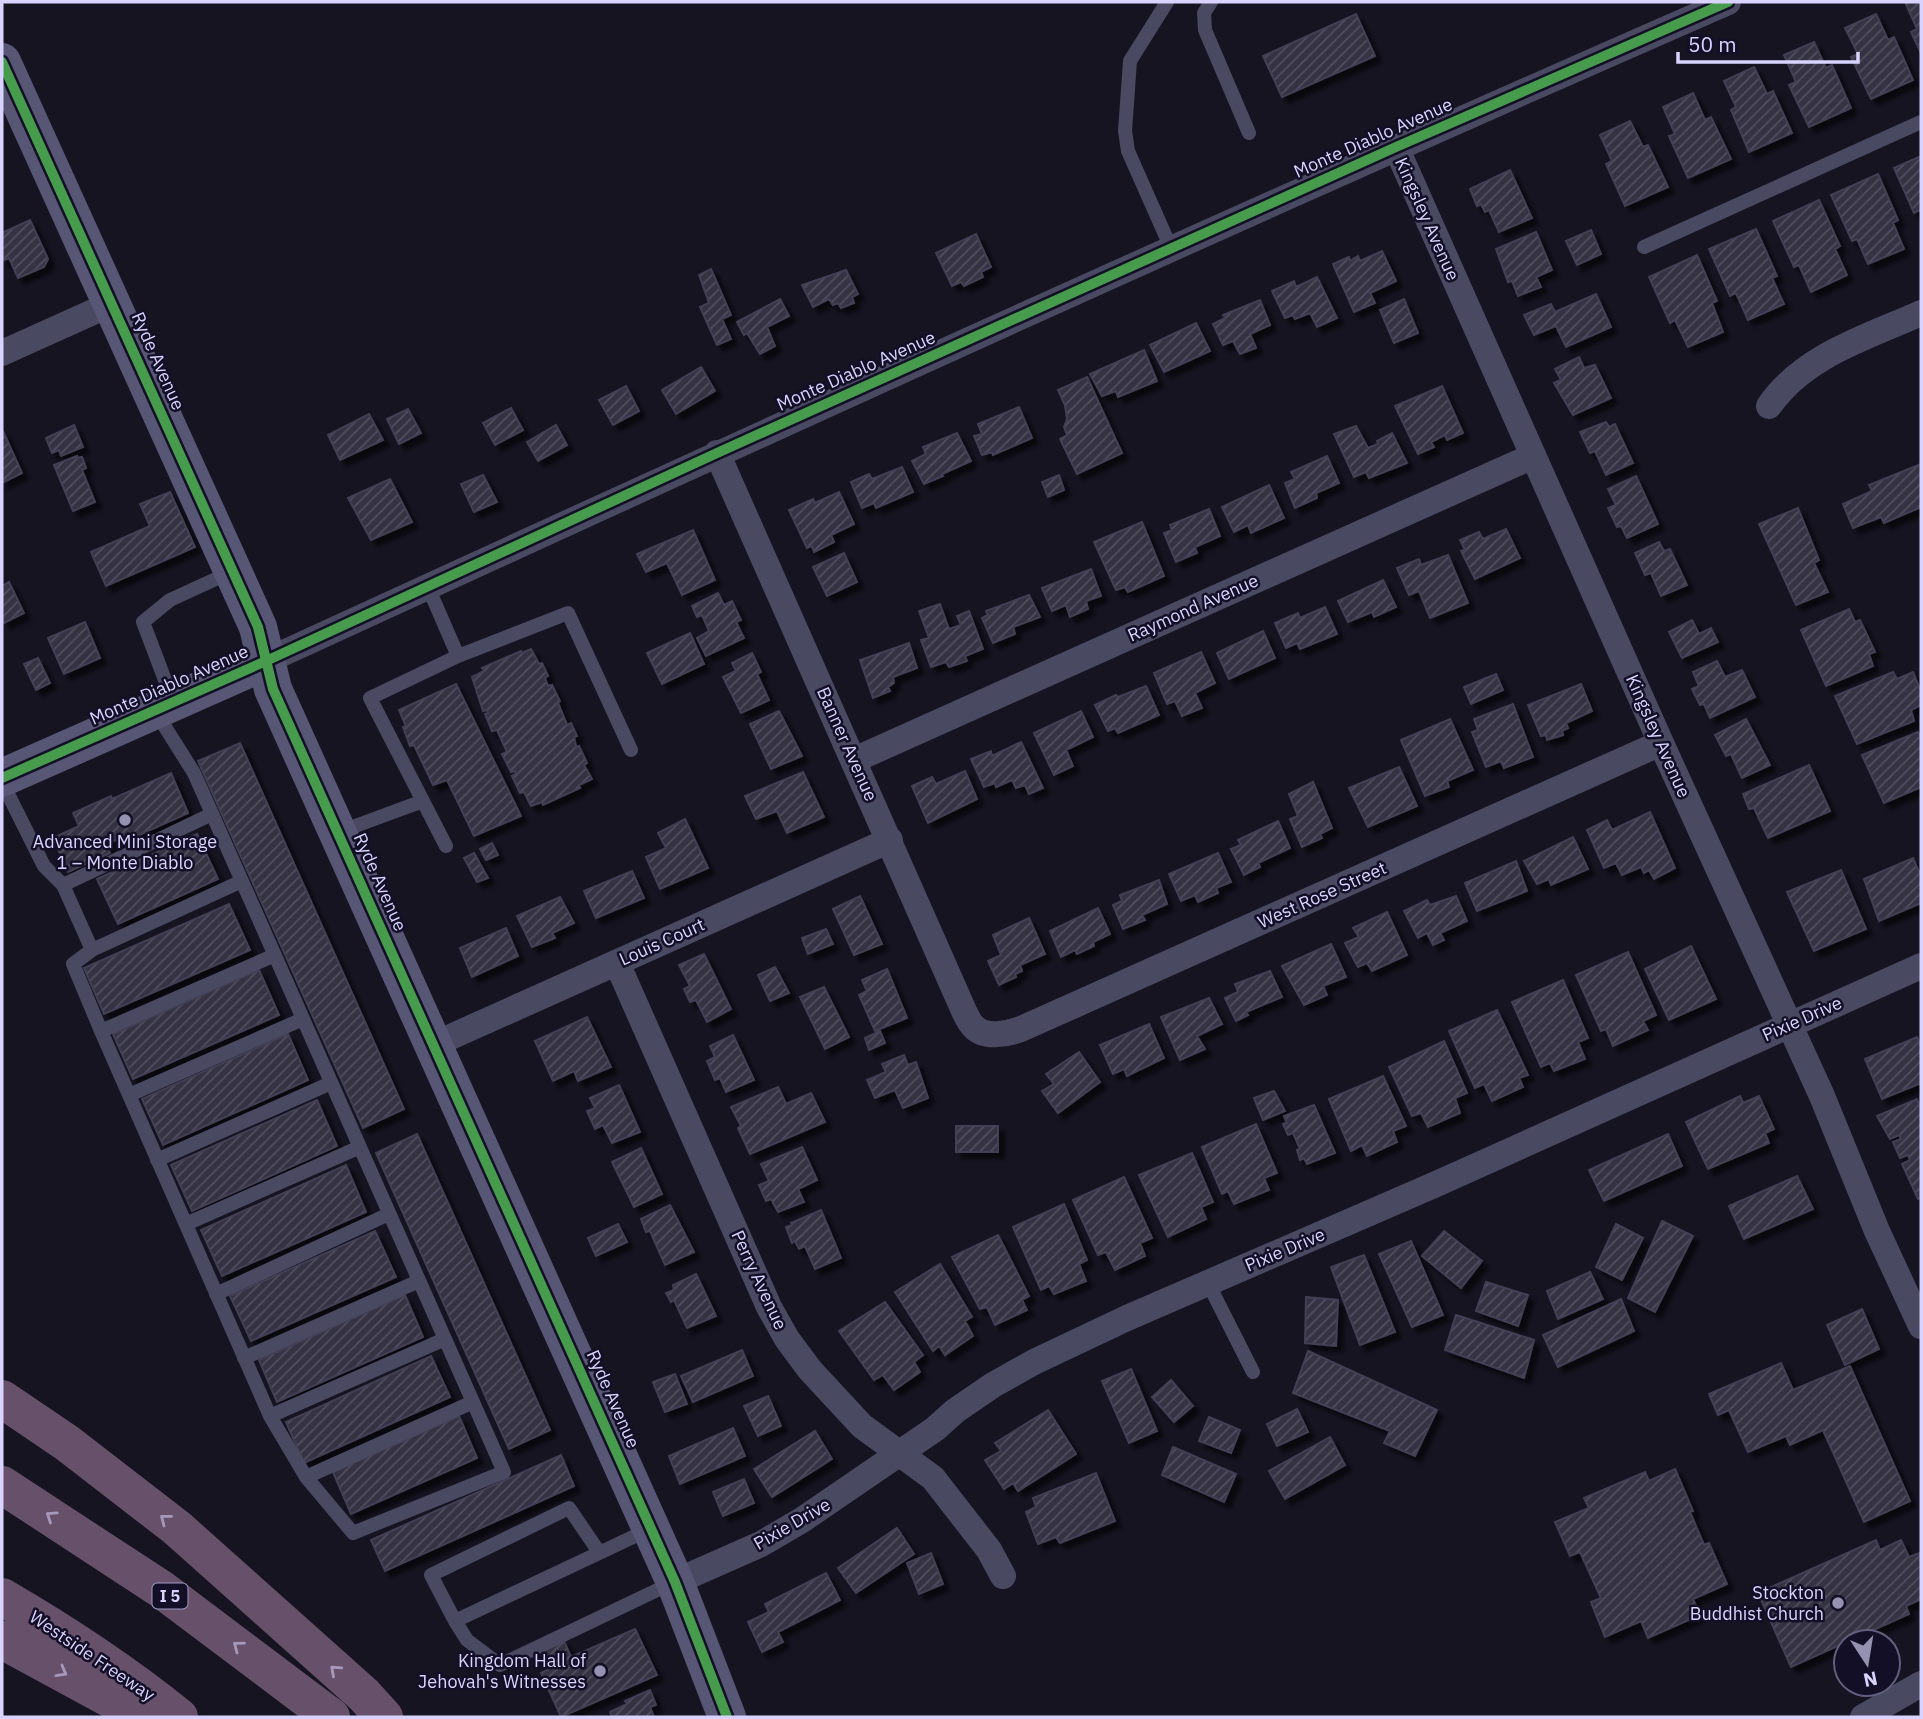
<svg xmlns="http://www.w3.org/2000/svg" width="1923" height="1719" viewBox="0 0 1923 1719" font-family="'IBM Plex Sans',sans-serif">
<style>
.building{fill:url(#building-hatch);stroke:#433f54;stroke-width:2;filter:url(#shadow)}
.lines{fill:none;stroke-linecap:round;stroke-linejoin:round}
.lane{stroke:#4a4962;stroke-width:14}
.street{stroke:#4a4962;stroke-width:26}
.secondary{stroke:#575674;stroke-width:38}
.highway{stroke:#67516a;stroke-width:38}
.cycleway-casing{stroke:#130f26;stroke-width:15}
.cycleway{stroke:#469c4c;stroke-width:10}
.oneway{stroke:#a699bc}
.poi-dot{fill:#9591b1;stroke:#130f26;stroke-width:2.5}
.labels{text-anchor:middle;stroke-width:5;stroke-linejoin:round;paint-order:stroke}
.shield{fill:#130f26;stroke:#9e99be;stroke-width:2}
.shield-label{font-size:16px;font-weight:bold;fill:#d9d4ff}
.street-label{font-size:18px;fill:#d9d4ff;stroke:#130f26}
.poi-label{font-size:18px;fill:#d9d4ff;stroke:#130f26;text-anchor:end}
</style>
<defs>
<pattern id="building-hatch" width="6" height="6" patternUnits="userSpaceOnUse" patternTransform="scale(1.75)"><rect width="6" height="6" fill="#343243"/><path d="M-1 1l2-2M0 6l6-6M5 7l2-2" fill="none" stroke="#514f5f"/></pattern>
<filter id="shadow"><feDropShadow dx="6" dy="6" stdDeviation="2" flood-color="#0009"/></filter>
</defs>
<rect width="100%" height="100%" fill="#161421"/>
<path class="building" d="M1905,2h16v51l-10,-21 6,-3z
M1356,14l19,42 -93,41 -19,-41z
M1876,14l12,26 6,-3 19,43 -42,19 -20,-42 7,-3 -13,-26z
M1814,42l12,26 6,-3 19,43 -42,19 -20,-42 7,-3 -12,-27z
M1754,67l13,27 6,-3 19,42 -43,19 -18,-42 5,-3 -12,-26z
M1693,93l12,27 6,-3 20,42 -43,19 -19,-42 6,-2 -12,-27z
M1630,121l13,26 5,-2 20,42 -43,19 -19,-42 6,-3 -12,-26z
M1921,156v56l-1,-2 -6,3 -20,-45z
M1510,170l22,48 -33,14 -10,-22 -4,2 -4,-8 -4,2 -7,-17z
M1878,174l20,46 -5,3 11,26 -36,15 -11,-25 -5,2 -21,-46z
M1819,200l21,46 -5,3 12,26 -36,17 -12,-27 -5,2 -21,-46z
M30,220l18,39 -4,8 -26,11 -9,-20 -7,3v-28z
M1756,229l21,47 -5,2 12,26 -36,16 -12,-27 -6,3 -21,-47z
M1591,230l10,24 -24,11 -11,-24z
M1536,232l16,38 -16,7 5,10 -23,9 -6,-15 -4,1 -12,-33z
M976,234l15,33 -10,5 2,5 -19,9 -3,-4 -9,4 -16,-33z
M1382,251l14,30 -26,12 5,10 -21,9 -21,-48 16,-7 1,4 8,-5 2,5z
M1697,255l20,46 -5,2 11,29 -35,15 -13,-27 -5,3 -21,-46z
M711,269l20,46 -9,4 9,20 -14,6 -17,-38 9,-4 -10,-28z
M846,270l12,24 -6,3 2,6 -13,5 -3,-5 -5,2 -4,-6 -16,8 -11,-22z
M1317,277l20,41 -20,9 -7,-14 -15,6 -2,-4 -8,3 -13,-27 22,-10 2,6z
M1596,294l15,33 -45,20 -10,-21 -22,9 -10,-20 27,-11 4,8z
M780,299l9,17 -22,11 8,19 -15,8 -13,-21 -3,2 -7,-13z
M1404,299l14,34 -24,10 -14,-33z
M1260,300l10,25 -20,9 6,14 -16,6 -7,-13 -10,4 -10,-21 12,-6 -2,-3z
M1196,323l14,28 -46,21 -14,-27z
M1144,350l13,31 -39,16 -2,-6 -14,5 -12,-22z
M1579,357l5,11 11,-3 16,33 -38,17 -19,-32 7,-3 -6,-11z
M701,367l14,24 -39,23 -14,-24z
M1087,377l35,76 -45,21 -17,-35 7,-4 -3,-8 3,-8 -2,-14 -7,-15z
M626,386l13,25 -26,14 -14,-25z
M1442,386l21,47 -16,7 -2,-5 -14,7 3,5 -16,7 -23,-48z
M1019,407l13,31 -39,17 -1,-3 -10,3 -8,-19 8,-2 -4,-10z
M511,408l12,22 -28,15 -12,-22z
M408,409l13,24 -22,11 -12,-25z
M369,414l14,26 -43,20 -12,-25z
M1606,422l3,5 6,-3 18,39 -27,12 -11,-24 -5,2 -10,-21z
M74,425l9,22 -22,9 -2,-6 -7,3 -6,-15z
M556,425l11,20 -29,16 -11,-19z
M1356,426l12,22 10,-4 -1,-3 15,-8 15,30 -38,15 -3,-6 -12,5 -20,-43z
M2,429l20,44 -20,10z
M957,433l14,28 -29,13 1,2 -19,8 -12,-23 14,-7 -3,-7z
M77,456v2l5,-1 4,11 -4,2 13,32 -22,9 -19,-46z
M1327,456l12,27 -23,10 1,5 -22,10 -10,-25 10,-4 -4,-7z
M1921,464v43l-37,16 -3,-6 -28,11 -10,-24 29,-13 -3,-6z
M902,467l11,25 -37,16 -2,-5 -12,5 -11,-26 18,-8 3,5z
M483,475l14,27 -23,10 -13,-28z
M1059,475l5,15 -16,7 -6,-15z
M1636,476l22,48 -31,14 -6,-12 -4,1 -9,-19 8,-3 -8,-16z
M390,479l22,43 -41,18 -23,-42z
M1269,485l15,33 -33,15 -3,-8 -14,7 -12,-25z
M170,492l25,55 -89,39 -15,-34 59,-26 -10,-22z
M839,492l15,32 -23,11 3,7 -20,10 -2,-6 -5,2 -18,-38 24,-11 2,4z
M1798,508l21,52 -5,3 14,29 -32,13 -37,-81z
M1209,509l11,27 -25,11 2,6 -21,9 -12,-29 8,-3 -2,-5z
M1142,522l22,54 -36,16 -3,-5 -9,3 -22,-48z
M1506,529l14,29 -45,21 -14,-28 4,-1 -5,-10 19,-8 4,7z
M693,530l22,50 -33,15 -15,-32 -21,9 -9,-18z
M1659,542l5,9 6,-2 17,36 -26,11 -10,-23 -6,2 -10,-22z
M844,553l13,29 -30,14 -14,-29z
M1448,555l20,48 -38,15 -11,-27 -10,4 -12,-27 22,-9 2,6z
M1091,569l10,27 -15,5 2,8 -18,8 -4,-12 -14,6 -10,-23z
M1383,580l13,27 -22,10 -2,-5 -24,10 -10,-21z
M9,582l15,31 -20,10 -2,-4v-33z
M718,593l6,12 8,-4 9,19 -5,2 8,16 -38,18 -9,-18 12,-7 -7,-16 -5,2 -5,-11z
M1029,595l11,22 -27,10 2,7 -22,9 -11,-25 6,-3 -2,-4z
M940,604l9,25 12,-4 -4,-9 12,-5 14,38 -18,7 2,5 -18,6 -3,-5 -15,5 -10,-27 8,-2 -10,-27z
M1325,607l12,27 -37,15 -3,-6 -11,5 -11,-25 23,-10 2,5z
M1849,609l6,13 5,-2 15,32 -6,2 4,12 -47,20 -25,-56z
M1692,620l7,14 12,-6 7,14 -36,16 -13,-26z
M85,622l15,36 -36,16 -16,-36z
M1263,631l12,27 -46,21 -12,-26z
M690,633l14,31 -42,20 -15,-31z
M909,643l8,25 -24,9 1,6 -6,4 2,4 -17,7 -13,-38z
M531,649l8,15 3,-1 6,13 -3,2 3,8 4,-1 8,16 -2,2 9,22 4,-2 6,13 -3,1 2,10 3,-1 8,17 -3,2 8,14 -13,6 1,3 -37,17 -1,-3 -11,4 -7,-14 -4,1 -8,-17 4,-2 -1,-3 -4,1 -9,-18 5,-2 -10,-22 -5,1 -7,-17 3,-1 -1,-3 -4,1 -11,-34 12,-6 -2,-3 39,-17 1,2z
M1201,652l14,31 -20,10 7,15 -20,8 -7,-15 -8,3 -13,-31z
M752,653l9,19 -4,2 12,26 -28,13 -18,-36 13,-6 -4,-8z
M38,658l12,25 -14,7 -12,-26z
M1717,661l8,16 17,-7 13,27 -45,21 -6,-14 -4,1 -8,-16 7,-3 -6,-14z
M1893,672l4,7 16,-7 8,20v13l-10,5 3,11 -57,23 -22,-48z
M1496,674l7,16 -32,14 -7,-17z
M456,684l65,132 -47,20 -27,-56 -14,5 -19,-40 -4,1 -7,-19 3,-1 -7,-16z
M1581,684l11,27 -26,12 2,5 -6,3 1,4 -16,5 -1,-5 -5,1 -13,-31z
M1146,686l13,29 -41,18 -3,-5 -7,3 -13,-26 21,-10 2,2z
M1513,704l20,53 -29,11 -3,-7 -15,6 -14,-35 6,-2 -4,-11z
M779,711l23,45 -31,13 -21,-45z
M1081,711l12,26 -27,13 7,16 -19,9 -20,-42z
M1450,719l23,51 -26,11 2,6 -24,9 -24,-56z
M1746,719l24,46 -28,13 -11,-24 -5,2 -11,-21z
M1918,732l3,6v49l-37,16 -22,-48z
M1021,742l22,46 -14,6 -4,-9 -9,3 -4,-8 -16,7 -1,-4 -11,4 -13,-28 20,-8 1,5z
M240,743l164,366 -41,19 -165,-367z
M1809,765l21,46 -62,27 -14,-30 -5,1 -6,-15z
M1399,767l18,39 -49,21 -19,-39z
M965,771l12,28 -49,24 -16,-37 20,-9 4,7z
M803,772l21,45 -37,16 -10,-22 -21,8 -11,-23z
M171,773l17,40 -60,27 -2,-4 -20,8 4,9 -42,19 -15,-34 26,-12 -6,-13 38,-17 1,3z
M1313,782l19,46 -12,6 2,4 -20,9 -12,-28 8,-3 -9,-22z
M1650,812l25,56 -21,11 -5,-9 -5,3 -3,-6 -19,8 -6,-12 -12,5 -17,-38 20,-10 5,10z
M685,819l23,49 -48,21 -14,-32 20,-9 -8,-15z
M1278,821l12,27 -32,15 2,4 -16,8 -13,-26 10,-4 -3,-5z
M197,834l21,45 -100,45 -21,-45z
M1573,837l15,32 -37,16 -2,-6 -12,5 -13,-23z
M492,843l6,12 -12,5 -6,-11z
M474,853l14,25 -11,4 -13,-24z
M1218,853l13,29 -15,6 2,5 -20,9 -3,-7 -14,6 -12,-27z
M1913,858l8,19v26l-42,18 -15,-42z
M1516,861l11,30 -50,20 -12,-28z
M1841,870l25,59 -52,22 -27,-59z
M632,871l12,27 -48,20 -12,-27z
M1159,880l8,24 -25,11 3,5 -22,9 -10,-24 9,-4 -2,-6z
M860,896l22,48 -28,11 -21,-46z
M1456,896l11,25 -27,12 4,7 -11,5 -6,-12 -9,5 -14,-27 23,-11 3,5z
M560,897l14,26 -22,10 3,5 -23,9 -15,-31z
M229,904l21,46 -146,64 -20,-46z
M1098,908l12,26 -17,8 1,4 -17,8 -2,-4 -14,7 -11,-26z
M1387,912l20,43 -35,16 -5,-8 -9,4 -13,-24 14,-6 -6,-9z
M1029,918l16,36 -25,11 2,6 -7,3 1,3 -17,8 -11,-24 13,-6 -8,-20z
M506,928l12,28 -46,21 -12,-29z
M826,929l7,15 -25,10 -6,-16z
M1331,944l15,33 -23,9 4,9 -23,10 -22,-39z
M1691,946l25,53 -47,21 -24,-51z
M1628,952l28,63 -13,6 5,9 -35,16 -7,-17 -5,2 -25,-56z
M704,954l27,55 -24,13 -11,-22 -6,2 -6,-13 6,-3 -11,-21z
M775,967l14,26 -19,8 -12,-26z
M887,969l20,49 -32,13 -16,-36 8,-4 -5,-11z
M259,970l20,45 -146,64 -20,-45z
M1270,971l12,26 -36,15 2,3 -12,6 -11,-23 13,-6 -3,-8z
M1563,980l25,58 -10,4 7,17 -31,12 -4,-8 -9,4 -29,-65z
M824,987l25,50 -24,12 -25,-52z
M1209,998l13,26 -25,12 8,13 -25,11 -19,-43z
M1497,1010l31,65 -9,3 4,9 -31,14 -8,-17 -9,4 -26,-57z
M587,1017l24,50 -33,14 -4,-10 -21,10 -18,-40z
M1149,1024l15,34 -37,18 -3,-7 -11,5 -13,-29z
M880,1031l5,12 -16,7 -4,-12z
M288,1034l20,46 -145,65 -21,-46z
M733,1035l21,45 -28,12 -6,-14 -5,2 -8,-19 8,-4 -5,-11z
M1917,1037l4,9v37l-39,16 -17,-40z
M1444,1041l23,52 -12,5 5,15 -32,14 -7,-14 -9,3 -23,-49z
M1079,1052l21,30 -42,31 -16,-22 12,-7 -8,-10z
M904,1055l4,10 8,-3 12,36 -25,10 -8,-18 -20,8 -8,-18 19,-8 -4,-8z
M1383,1076l23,50 -13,5 4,11 -30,14 -5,-11 -11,6 -22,-52z
M619,1085l21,47 -28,11 -9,-18 -8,4 -8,-18 8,-3 -5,-10z
M778,1087l8,17 25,-11 14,29 -75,32 -12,-26 3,-2 -10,-19z
M1274,1091l11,20 -22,9 -9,-22z
M1740,1096l3,7 16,-7 15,33 -9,4 4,10 -61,26 -22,-47z
M1917,1099l4,10v88l-3,2 -16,-35 8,-4 -2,-5 -8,3 -7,-16 8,-3 -2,-4 -9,4 -13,-23z
M317,1100l20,46 -145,65 -21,-46z
M1314,1105l21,48 -28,11 -3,-6 -4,2 -3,-10 3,-1 -7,-16 -5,2 -5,-11 4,-1 -3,-7z
M1256,1124l21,49 -13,5 5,12 -35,14 -6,-13 -6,3 -20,-47z
M956,1126h42v26h-42z
M417,1134l133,296 -41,19 -133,-296z
M1668,1134l14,32 -78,35 -15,-31z
M802,1147l15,33 -19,9 6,13 -26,10 -7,-13 -5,2 -7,-16 10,-4 -8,-17z
M641,1148l21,46 -28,13 -22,-45z
M1192,1153l21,49 -12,5 5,12 -38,18 -29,-62z
M346,1165l20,47 -144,64 -21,-46z
M1797,1176l16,33 -69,30 -15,-33z
M1124,1177l28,61 -12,5 5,13 -30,14 -9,-18 -8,3 -25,-55z
M1064,1204l23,56 -8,4 7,17 -32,13 -5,-8 -8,4 -28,-63z
M670,1205l24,47 -29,13 -15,-34 -4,1 -5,-13z
M821,1210l20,48 -26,11 -10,-23 -6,3 -4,-8 -3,2 -6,-16 6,-2 -1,-2z
M1662,1221l31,15 -38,76 -27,-14z
M618,1224l9,18 -31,14 -8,-18z
M1616,1224l27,14 -21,42 -26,-13z
M375,1231l21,46 -145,64 -21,-45z
M1444,1231l38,30 -21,27 -39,-32z
M998,1235l31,61 -7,4 5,10 -32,15 -8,-18 -7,2 -28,-52z
M1411,1241l32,74 -31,12 -33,-73z
M1364,1255l31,77 -35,13 -29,-78z
M940,1264l32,53 -7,4 8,15 -28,19 -6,-9 -6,5 -38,-59z
M1590,1272l13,27 -45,20 -11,-28z
M696,1274l20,42 -29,12 -13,-28 -3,2 -5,-9 8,-3 -1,-5z
M1486,1282l42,13 -10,31 -42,-15z
M405,1295l18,42 -146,65 -18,-42z
M1306,1297l32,3 -2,46 -31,-3z
M1621,1299l13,32 -76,36 -15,-32z
M885,1302l38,53 -9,7 6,10 -26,18 -11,-15 -9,5 -35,-49z
M1862,1309l17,40 -34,16 -18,-40z
M1456,1315l78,25 -10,38 -79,-28z
M742,1350l11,26 -60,26 -12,-26z
M1308,1351l129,59 -22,46 -31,-13 6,-12 -97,-38z
M431,1356l19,41 -146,66 -18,-41z
M1781,1363l12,27 57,-24 60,135 -46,21 -41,-92 -33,15 -4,-9 -38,16 -19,-42 -11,5 -9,-21z
M1131,1369l26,62 -28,12 -27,-62z
M675,1374l12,30 -22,8 -12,-30z
M1171,1380l22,26 -19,16 -22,-25z
M768,1396l13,30 -23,10 -14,-30z
M1297,1409l11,23 -31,14 -10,-22z
M1048,1410l28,44 -58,37 -5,-8 -9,6 -19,-29 16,-9 -6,-8z
M459,1416l18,42 -126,56 -18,-42z
M1209,1417l31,13 -9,23 -32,-12z
M733,1428l12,28 -65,28 -11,-28z
M815,1431l17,28 -60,38 -18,-28z
M1330,1437l15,28 -60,34 -16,-28z
M1173,1447l63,27 -12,28 -62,-27z
M561,1455l13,31 -189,85 -14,-31z
M1675,1469l18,42 -3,1 14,33 5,-2 18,41 -34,15 7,16 -52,23 -7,-17 -36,16 -14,-35 10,-4 -21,-46 -10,4 -15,-34 34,-14 -5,-10 61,-26 4,9z
M1096,1473l19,48 -55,22 -4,-6 -18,7 -12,-32 10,-5 -3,-9z
M744,1479l10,24 -31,13 -10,-24z
M897,1528l17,26 -58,39 -18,-25z
M1876,1540l4,10 21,-10 8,17 11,-4 1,46 -15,7 3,8 -118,53 -33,-74z
M931,1553l12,31 -24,10 -12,-31z
M826,1573l14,27 -62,32 5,10 -21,10 -14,-30 21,-10 -4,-8z
M635,1629l22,46 -96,42 -20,-44 10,-5 -9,-17 22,-10 7,16z
M650,1690l6,15 -6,2 4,10h-42l-2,-5 17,-8 -2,-3z"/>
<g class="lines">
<path class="lane" d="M1167,2l-37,59 -5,70 3,20 43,97
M1211,2l-7,11 1,17 44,103
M1644,247l277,-125
M428,587l30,69 110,-43 63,137
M173,701l-30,-79 27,-22 61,-28
M2,782l42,84 19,19 149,-71
M339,832l84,-31
M446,846l-76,-148 88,-42
M63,885l29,65 150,-69
M92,950l-19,14 28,67 174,-76
M101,1031l169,385 36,61 47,56 151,-61 -310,-699 -39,-62
M129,1095l174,-76
M157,1160l174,-77
M186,1224l174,-77
M1208,1283l45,89
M216,1294l173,-80
M244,1358l175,-77
M270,1416l175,-77
M306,1477l167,-75
M650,1529l-195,92 12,19 33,25 172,-82
M455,1621l-24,-46 138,-67 30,44"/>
<path class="street" d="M1396,147l265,596 161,353 55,135 44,95
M2,353l111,-50
M1769,406c35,-51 99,-69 152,-93
M717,453l247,558c2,4 5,11 9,15 11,13 34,8 48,3l640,-286
M266,661c486,-223 972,-445 1462,-659
M854,760l679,-304
M617,963l152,344 18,32 23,31 52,56 71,52 56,72 14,26
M435,1044l455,-204
M675,1582l86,-38 41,-24 133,-91 20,-18 38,-26 41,-23 93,-44 307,-133 487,-219
M1863,1717l58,-33"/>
<path class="secondary" d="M2,62l256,565 15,62 402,893 52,135
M2,778l264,-117"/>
<path class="highway" d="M2,1399l65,44 110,85 187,167 20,22
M2,1485l159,104 170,128
M2,1597c62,36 121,75 177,120
M2,1640l142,77"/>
<g class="cycleway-casing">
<path id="cycleway" d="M2,62l256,565 15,62 402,893 52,135
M2,778l264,-117 451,-208 679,-306 332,-145"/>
</g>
<use href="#cycleway" class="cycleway"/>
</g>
<defs><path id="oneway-chevron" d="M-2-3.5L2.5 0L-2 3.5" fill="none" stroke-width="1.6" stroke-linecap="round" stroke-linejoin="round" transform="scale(1.75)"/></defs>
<g class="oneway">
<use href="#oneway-chevron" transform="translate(51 1516) rotate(-146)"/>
<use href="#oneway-chevron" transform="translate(165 1519) rotate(-142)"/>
<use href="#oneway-chevron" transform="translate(238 1646) rotate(-143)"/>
<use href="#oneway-chevron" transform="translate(335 1670) rotate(-138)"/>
<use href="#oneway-chevron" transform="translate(62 1672) rotate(29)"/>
</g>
<g class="poi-dot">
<circle cx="125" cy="820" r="7"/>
<circle cx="1838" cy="1603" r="7"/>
<circle cx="600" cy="1671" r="7"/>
</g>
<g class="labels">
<rect class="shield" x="152.5" y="1583.5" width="35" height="25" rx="5"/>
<g class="shield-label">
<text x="170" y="1602">I 5</text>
</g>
<g class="street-label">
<text transform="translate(1373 138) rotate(-24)" y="6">Monte Diablo Avenue</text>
<text transform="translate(1427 219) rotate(66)" y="6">Kingsley Avenue</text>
<text transform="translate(158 361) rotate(66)" y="6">Ryde Avenue</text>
<text transform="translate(856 371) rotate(-24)" y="6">Monte Diablo Avenue</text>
<text transform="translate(1193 608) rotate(-24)" y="6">Raymond Avenue</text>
<text transform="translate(169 685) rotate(-24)" y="6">Monte Diablo Avenue</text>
<text transform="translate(1658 736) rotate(66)" y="6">Kingsley Avenue</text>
<text transform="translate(847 744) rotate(66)" y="6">Banner Avenue</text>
<text transform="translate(380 882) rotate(66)" y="6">Ryde Avenue</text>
<text transform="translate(1322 895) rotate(-24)" y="6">West Rose Street</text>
<text transform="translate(662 942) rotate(-24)" y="6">Louis Court</text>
<text transform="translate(1802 1019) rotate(-24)" y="6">Pixie Drive</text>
<text transform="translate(1285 1250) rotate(-23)" y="6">Pixie Drive</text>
<text transform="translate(759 1280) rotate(65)" y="6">Perry Avenue</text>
<text transform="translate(613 1399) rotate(66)" y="6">Ryde Avenue</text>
<text transform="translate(792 1524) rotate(-30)" y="6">Pixie Drive</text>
<text transform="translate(92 1656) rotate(34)" y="6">Westside Freeway</text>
</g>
<g class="poi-label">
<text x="125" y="848" text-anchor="middle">Advanced Mini Storage<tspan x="125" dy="21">1 – Monte Diablo</tspan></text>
<text x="1824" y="1599">Stockton<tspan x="1824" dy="21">Buddhist Church</tspan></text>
<text x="586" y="1667">Kingdom Hall of<tspan x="586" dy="21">Jehovah's Witnesses</tspan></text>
</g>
</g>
<rect width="1923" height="1719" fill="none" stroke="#d9d4ff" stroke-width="7"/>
<g transform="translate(1867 1663) rotate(168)"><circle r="33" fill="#130f26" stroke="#625e7d" stroke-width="2"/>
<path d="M0-5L12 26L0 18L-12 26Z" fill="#9591b1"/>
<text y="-10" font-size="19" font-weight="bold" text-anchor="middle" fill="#d9d4ff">N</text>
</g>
<path d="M1678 52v10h180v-10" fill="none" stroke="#d9d4ff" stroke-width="3.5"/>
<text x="1688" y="52" font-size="21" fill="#d9d4ff" stroke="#130f26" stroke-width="5" paint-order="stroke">50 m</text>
</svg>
